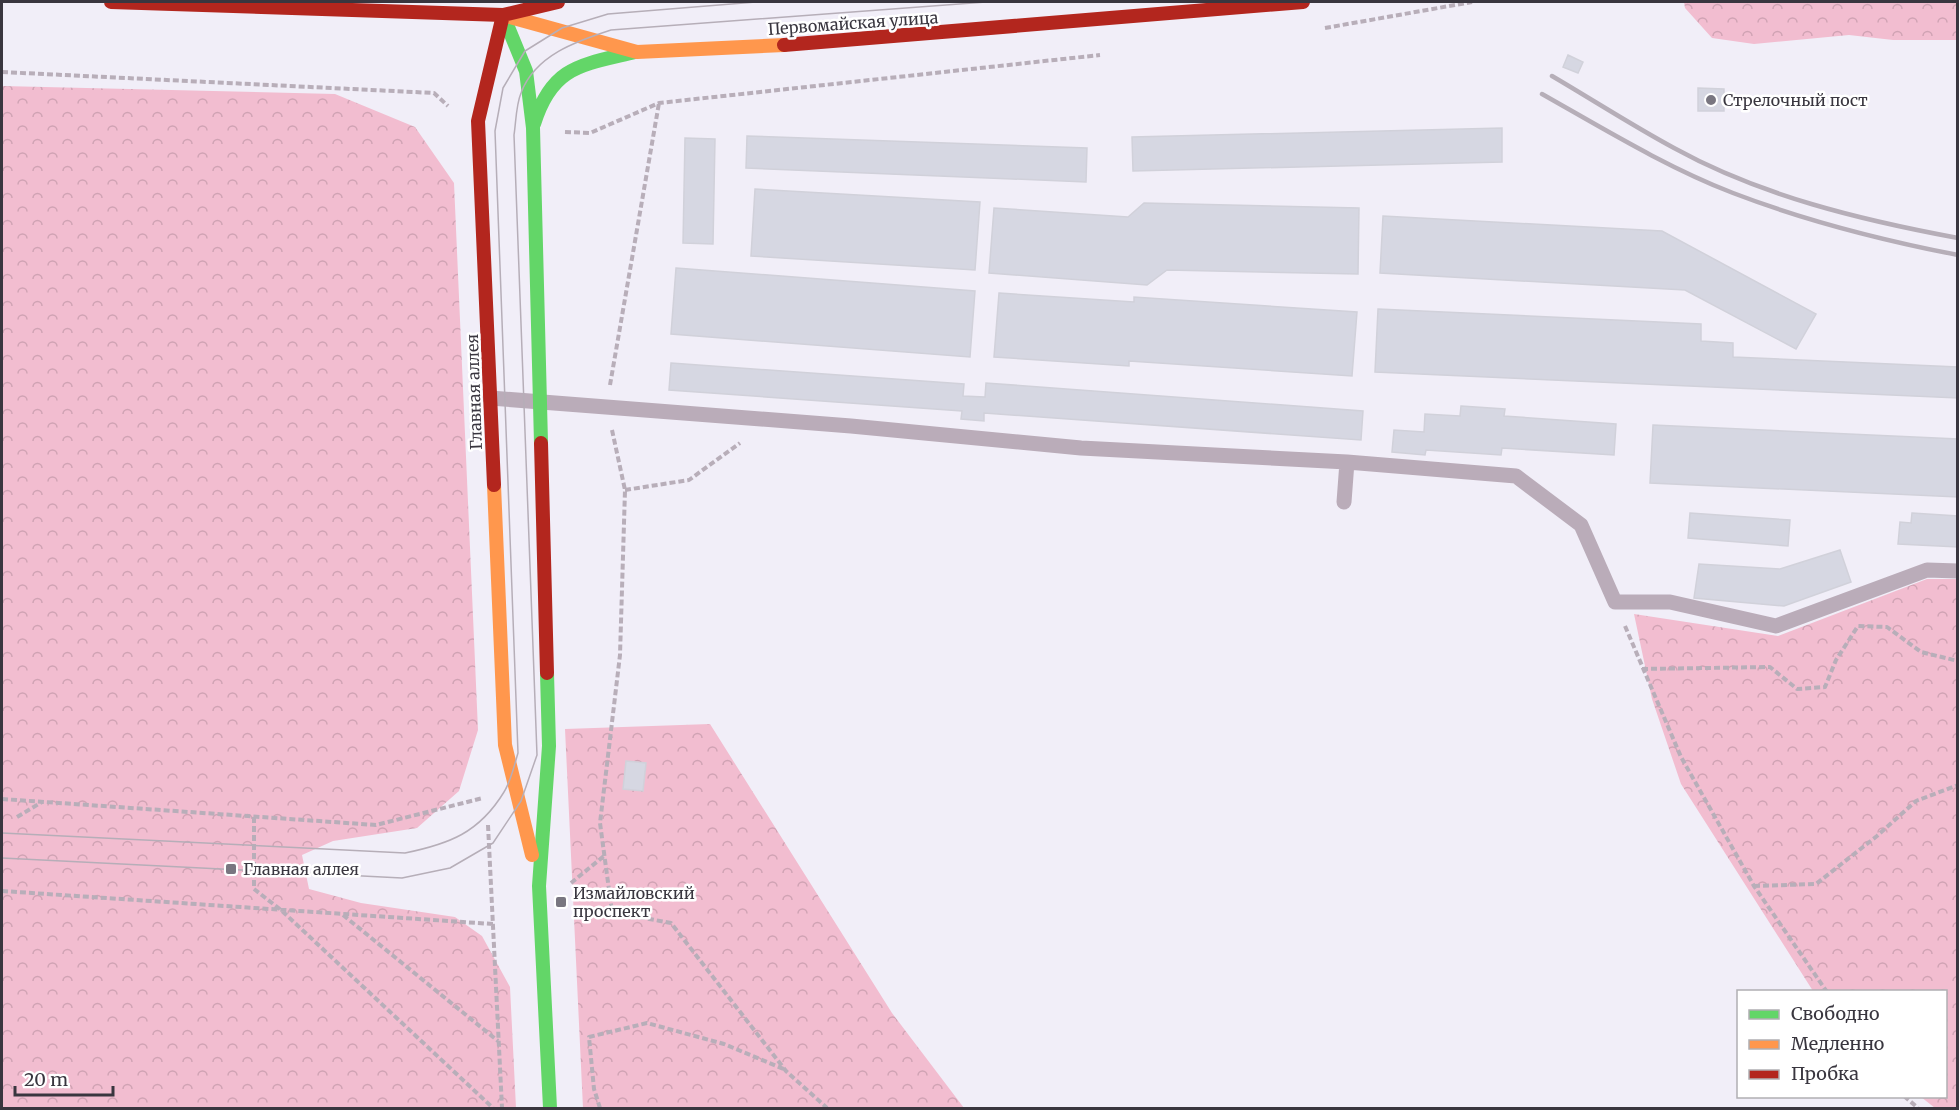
<svg xmlns="http://www.w3.org/2000/svg" width="1959" height="1110" viewBox="0 0 1959 1110" font-family="Merriweather,serif">
<style>
.forest{fill:url(#forest-crowns)}
.building{fill:#d6d7e2;stroke:#d1d1da;stroke-width:1.5}
.lines{fill:none;stroke-linecap:round;stroke-linejoin:round}
.path{stroke:#b8aeb9;stroke-width:4;stroke-dasharray:6 3;stroke-linecap:butt}
.lane{stroke:#baacb9;stroke-width:15}
.fast{stroke:#63d668;stroke-width:14}
.slow{stroke:#ff974d;stroke-width:14}
.jam{stroke:#b3261e;stroke-width:14}
.tram{stroke:#b6aeb8;stroke-width:1.5}
.rail{stroke:#b6aeb8;stroke-width:4.5}
.poi-dot{fill:#797680;stroke:#fff;stroke-width:2}
.labels{text-anchor:middle;stroke-width:5;stroke-linejoin:round;paint-order:stroke}
.street-label{font-size:16px;fill:#39363f;stroke:#fff}
.poi-label{font-size:16px;fill:#39363f;stroke:#fff;text-anchor:start}
</style>
<defs>
<pattern id="forest-crowns" width="20" height="18" patternUnits="userSpaceOnUse" patternTransform="scale(1.5)"><rect width="20" height="18" fill="#f2bdd0"/><path d="M2 6a3 3 0 1 1 6 0M12 15a3 3 0 1 1 6 0" fill="none" stroke="#d0a3b4"/></pattern>
</defs>
<rect width="100%" height="100%" fill="#f1eef8"/>
<path class="forest" d="M1684,2h273v38h-64l-44,-5 -95,9 -42,-6 -27,-30z
M2,86l333,8 80,33 39,56 24,547 -19,61 -42,37 -84,13 -31,14 7,34 52,14 94,14 27,19 28,51 6,121h-514z
M1927,579h30v529h-22l-14,-11 25,-1v-104l-133,-1 -132,-207 -29,-85 -18,-85 144,22z
M710,724l182,289 72,95h-381l-18,-379z"/>
<path class="building" d="M1568,55l15,7 -5,11 -15,-6z
M1698,88l26,1v22h-26z
M1502,128v34l-369,9 -1,-34z
M747,136l340,12 -1,34 -340,-14z
M685,138l30,1 -2,105 -30,-1z
M755,189l225,13 -5,68 -224,-14z
M1144,203l215,5 -1,66 -191,-4 -20,15 -158,-12 5,-65 134,9z
M1383,216l279,15 154,83 -20,35 -111,-59 -305,-17z
M676,268l299,23 -5,66 -299,-23z
M999,293l135,9v-5l223,15 -5,64 -223,-15v5l-135,-9z
M1378,309l323,15v17l32,2v14l225,10v31l-583,-26z
M671,363l293,21 -1,12 22,1 1,-14 377,28 -2,29 -377,-27v8l-23,-2 1,-8 -293,-21z
M1461,406l44,3 -1,7 112,8 -2,31 -112,-7 -1,7 -75,-5 -1,5 -33,-3 2,-22 30,2 1,-18 35,2z
M1653,425l305,14v58l-308,-14z
M1690,513l100,7 -2,26 -100,-8z
M1912,513l46,3v31l-60,-3 2,-22 11,1z
M1840,550l11,32 -67,24 -90,-8 5,-34 81,5z
M626,761l20,2 -3,28 -20,-2z"/>
<g class="lines">
<path class="path" d="M1325,28l147,-26
M2,72l432,21 14,13
M565,132l25,1 69,-30 441,-48
M610,385l49,-282
M612,430l13,60 -5,165 -20,168 12,89 59,11 115,148 41,37
M625,490l64,-10 51,-37
M1625,626l56,131 73,129 73,106
M1642,669l128,-2 27,22 28,-2 11,-27 22,-34 29,1 34,25 37,9
M2,799l374,26 107,-27
M17,817l25,-15
M254,817v72l27,21 212,198
M488,825l14,283
M571,883l33,-27
M1754,886l62,-2 61,-48 39,-35 42,-16
M2,891l491,33
M343,915l155,126
M1904,1096l14,12
M600,1108l-6,-19 -5,-52 58,-14 77,21 62,26"/>
<path class="lane" d="M490,398l361,28 230,22 266,14 169,14 65,49 34,77h55l106,24 151,-56 31,1
M1344,502l3,-40"/>
<path class="fast" d="M503,15l23,56 7,57 8,315
M534,124c18,-58 47,-59 101,-72
M547,673l2,73 -10,140 11,222"/>
<path class="slow" d="M503,15l134,37 147,-7
M494,485l11,260 27,110"/>
<path class="jam" d="M111,2l392,13 55,-13
M784,45l519,-43
M541,443l6,230
M494,485l-16,-364 25,-106"/>
<path class="tram" d="M2,833l403,20c44,-9 74,-20 99,-61 7,-11 10,-26 14,-39l-23,-622 8,-43 22,-37 37,-23 46,-14 148,-12
M2,858l400,20 48,-10 43,-25 28,-42 16,-46 -23,-620c2,-13 2,-30 7,-42 14,-38 56,-52 90,-63l375,-28"/>
<path class="rail" d="M1552,76c41,24 81,50 122,72 87,48 187,72 284,90
M1542,94c62,35 124,73 191,99 73,28 148,47 225,62"/>
</g>
<g class="poi-dot">
<circle cx="1711" cy="100" r="6"/>
<rect x="225" y="863" width="12" height="12" rx="3"/>
<rect x="555" y="896" width="12" height="12" rx="3"/>
</g>
<g class="labels">
<g class="street-label">
<text transform="translate(853 23) rotate(-4)" y="6">Первомайская улица</text>
<text transform="translate(474 392) rotate(-92)" y="6">Главная аллея</text>
</g>
<g class="poi-label">
<text x="1723" y="106">Стрелочный пост</text>
<text x="243" y="875">Главная аллея</text>
<text x="573" y="899">Измайловский<tspan x="573" dy="18">проспект</tspan></text>
</g>
</g>
<rect width="1959" height="1110" fill="none" stroke="#39363f" stroke-width="6"/>
<rect x="1737" y="990" width="210" height="108" fill="#ffffff" stroke="#b0afb2" stroke-width="1.5"/>
<rect x="1749" y="1010" width="30" height="9" fill="#63d668" stroke="#b0afb2" stroke-width="1.5"/>
<text x="1791" y="1020" font-size="18" fill="#39363f">Свободно</text>
<rect x="1749" y="1040" width="30" height="9" fill="#ff974d" stroke="#b0afb2" stroke-width="1.5"/>
<text x="1791" y="1050" font-size="18" fill="#39363f">Медленно</text>
<rect x="1749" y="1070" width="30" height="9" fill="#b3261e" stroke="#b0afb2" stroke-width="1.5"/>
<text x="1791" y="1080" font-size="18" fill="#39363f">Пробка</text>
<path d="M15 1086v9h98v-9" fill="none" stroke="#39363f" stroke-width="3"/>
<text x="24" y="1086" font-size="18" fill="#39363f" stroke="#ffffff" stroke-width="4.5" paint-order="stroke">20 m</text>
</svg>
